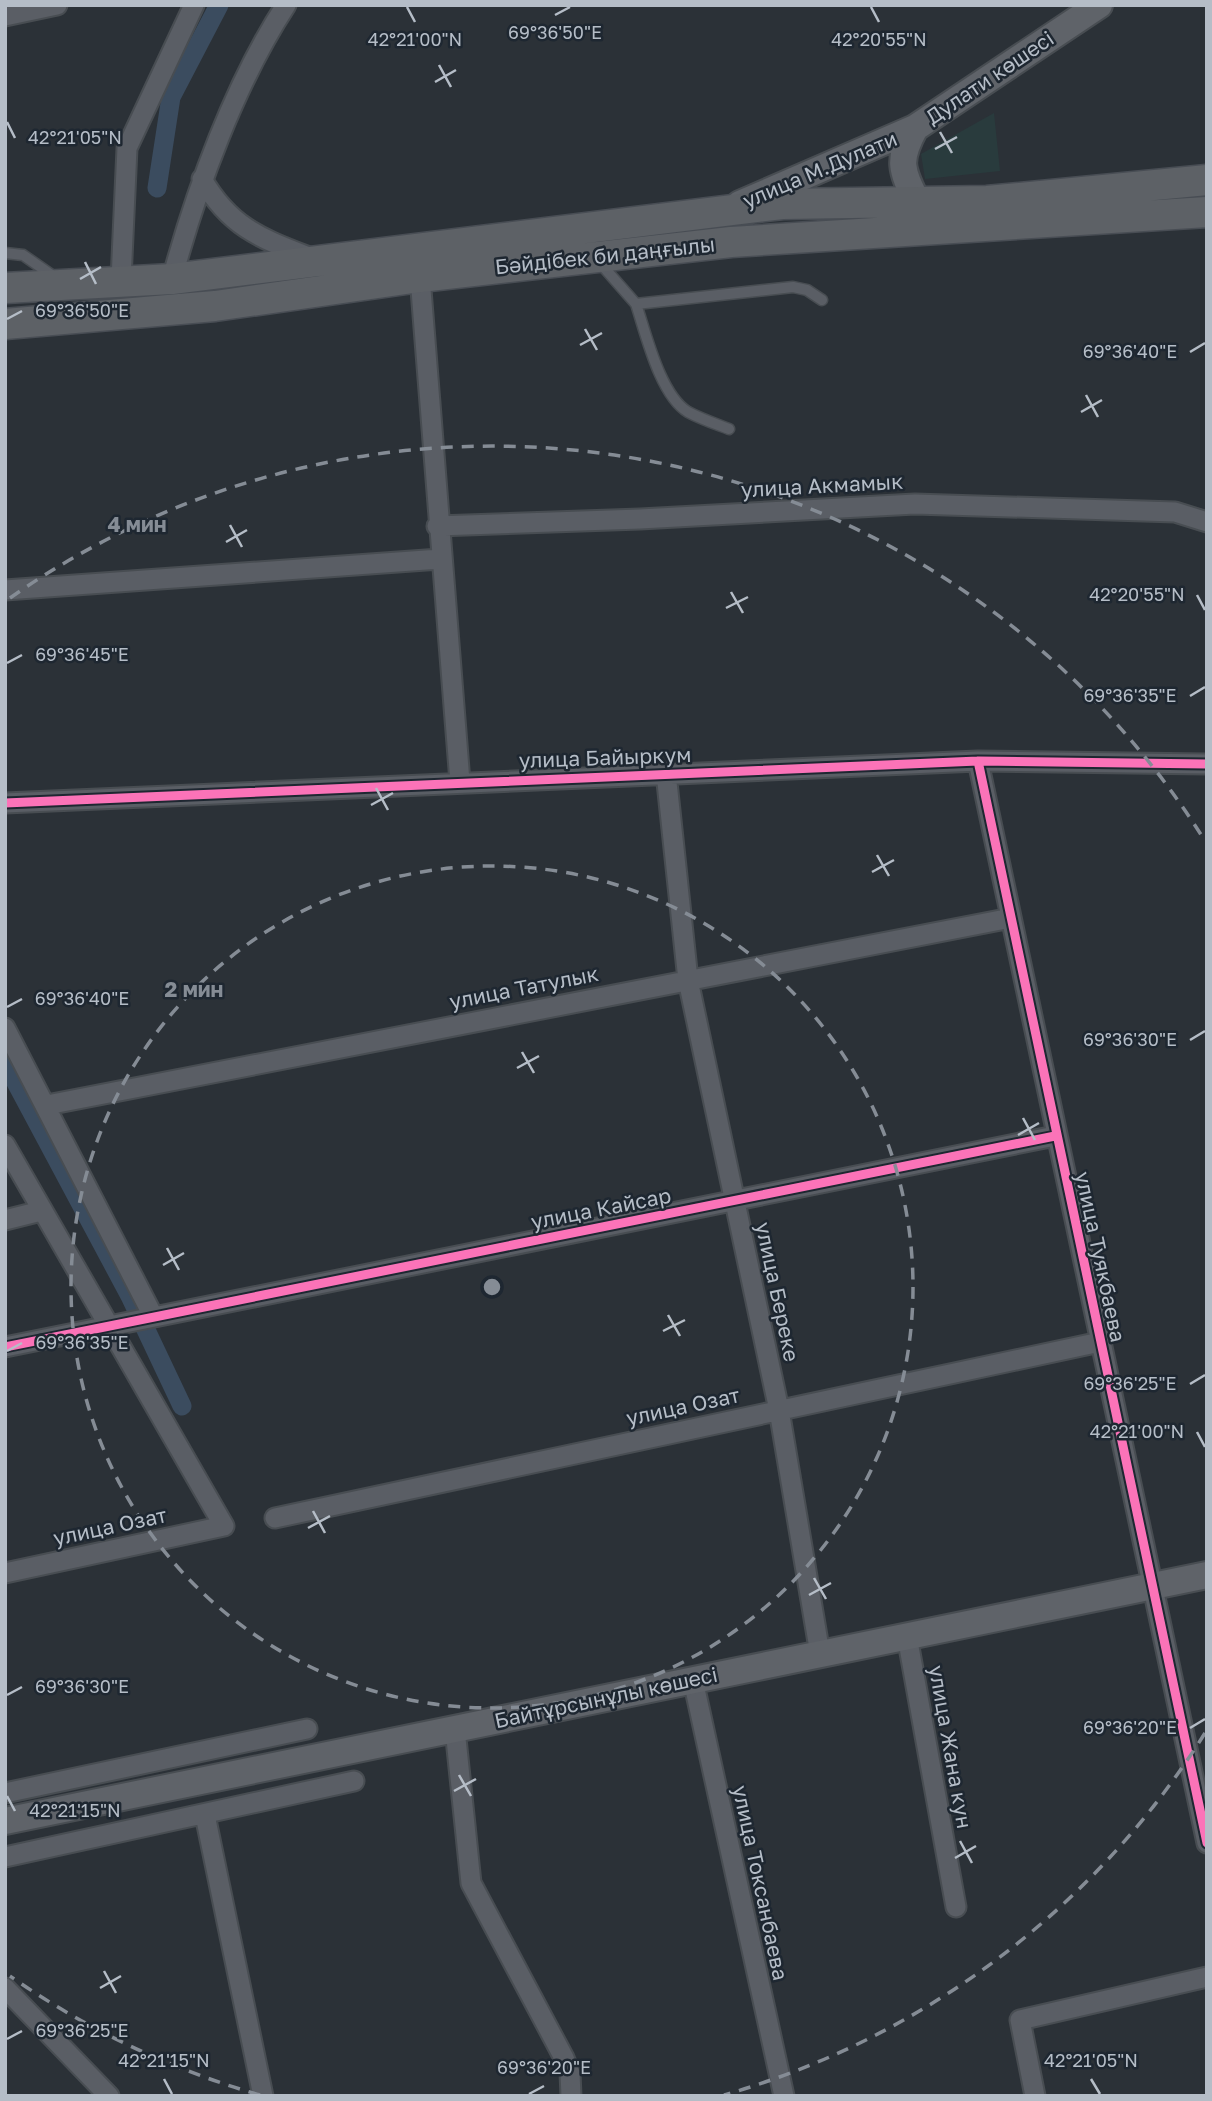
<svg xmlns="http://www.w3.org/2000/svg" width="1212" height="2101" viewBox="0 0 1212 2101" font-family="'Golos Text',sans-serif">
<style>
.green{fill:#293b3d}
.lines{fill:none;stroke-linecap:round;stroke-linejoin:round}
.canal{stroke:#3b4c5f;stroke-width:19}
.service-casing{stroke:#484d52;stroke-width:13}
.minor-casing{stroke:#484d52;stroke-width:23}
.secondary-casing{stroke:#484d52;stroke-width:30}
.primary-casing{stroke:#484d54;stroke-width:33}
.service{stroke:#5a5e65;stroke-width:10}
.minor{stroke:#5a5e65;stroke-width:19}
.secondary{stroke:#5f6369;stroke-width:26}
.primary{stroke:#5d6166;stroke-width:30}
.cycleway-casing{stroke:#1e2731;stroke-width:13}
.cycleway{stroke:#fb73b8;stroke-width:9}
.ticks{fill:none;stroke:#b5bdc7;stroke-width:2.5}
.ring{fill:none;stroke:#858c95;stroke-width:3.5;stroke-dasharray:12 9}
.labels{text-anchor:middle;stroke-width:5;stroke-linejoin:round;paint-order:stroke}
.street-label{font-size:21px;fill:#b5bdc7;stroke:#1e2731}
.ticks-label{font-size:18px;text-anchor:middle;fill:#b5bdc7;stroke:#1e2731;stroke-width:5;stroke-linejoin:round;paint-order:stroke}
.centre{fill:#858c95;stroke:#1e2731;stroke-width:3.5}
.ring-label{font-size:21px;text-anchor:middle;font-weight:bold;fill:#858c95;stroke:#1e2731;stroke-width:5;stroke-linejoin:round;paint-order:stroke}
</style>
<rect width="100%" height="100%" fill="#2b3137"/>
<path class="green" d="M994,113l6,58 -75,8 -4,-25z"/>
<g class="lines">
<path class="canal" d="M157,188l14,-91 48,-92
M5,1062l125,234 52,110"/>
<g class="service-casing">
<path id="service" d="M5,253l18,2 33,23
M600,263l36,41 157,-17 14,3 15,10
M636,304c10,30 24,91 52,108 13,7 28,12 41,17"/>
</g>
<g class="minor-casing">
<path id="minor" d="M5,16l52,-11
M202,179c29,50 61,60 112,80
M420,277l40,505
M172,279c24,-89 63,-196 114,-274
M121,280l6,-132 67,-143
M437,526l203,-7 275,-15 260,8 32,10
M5,590l435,-31
M978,761l229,1082
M666,773l22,207 91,430 41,244
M5,803l973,-42 229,3
M5,1028l148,288
M47,1105l964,-187
M5,1145l219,381 -219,47
M5,1220l36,-9
M5,1347l1050,-211
M275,1518l825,-176
M907,1636l49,271
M693,1680l91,416
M455,1729l16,154 93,175 6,15 1,23
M5,1793l302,-64
M205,1815l58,281
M5,1857l349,-76
M5,1988l104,108
M1035,2096l-15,-76 187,-43"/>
</g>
<g class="secondary-casing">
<path id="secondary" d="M915,128c-18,33 -14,41 2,74
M740,204l175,-76 184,-123
M5,1821l1202,-246"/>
</g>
<g class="primary-casing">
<path id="primary" d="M5,288l167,-9 610,-75 205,-3 220,-21
M5,324l210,-18 205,-29 311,-35 476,-30"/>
</g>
<use href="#service" class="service"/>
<use href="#minor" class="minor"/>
<use href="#secondary" class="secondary"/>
<use href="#primary" class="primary"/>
<g class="cycleway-casing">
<path id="cycleway" d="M978,761l229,1082
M5,803l973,-42 229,3
M5,1347l1050,-211"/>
</g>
<use href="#cycleway" class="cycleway"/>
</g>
<path class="ticks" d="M407,7l8,15M871,7l8,15M555,15l15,-8M439,65l12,22M435,82l21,-12M7,122l8,16M940,132l12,21M935,149l22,-12M85,262l11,22M80,279l21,-12M7,319l15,-8M585,329l12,21M580,345l22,-12M1190,352l15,-9M1086,395l12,22M1081,412l21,-12M230,525l12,22M226,542l21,-12M731,592l12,21M1197,595l8,15M726,608l22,-11M7,663l15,-8M1190,696l15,-9M376,788l12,22M371,805l22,-12M877,855l12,21M872,872l22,-12M7,1007l15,-8M1190,1040l15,-9M522,1052l12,21M517,1068l22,-12M1023,1118l12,22M1018,1135l21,-12M167,1248l12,22M163,1265l21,-12M668,1315l12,21M663,1331l22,-11M7,1351l15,-8M1190,1384l15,-9M1197,1432l8,15M313,1511l12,22M308,1528l22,-12M814,1578l12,21M809,1595l22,-12M7,1695l15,-8M1190,1728l15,-9M459,1775l12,21M454,1791l22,-12M7,1796l8,15M960,1841l12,22M955,1858l21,-12M104,1971l12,22M100,1988l21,-12M7,2039l15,-8M164,2079l8,15M1091,2079l9,15M529,2094l15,-8"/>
<g class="ring">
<circle cx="492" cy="1287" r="421"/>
<path d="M1205 1733A841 841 0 0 1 724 2095M260 2095A841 841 0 0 1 10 1976M10 598A841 841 0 0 1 1205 841"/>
</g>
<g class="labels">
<g class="street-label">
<text transform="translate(990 78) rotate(-34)" y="7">Дулати көшесі</text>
<text transform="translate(820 170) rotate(-23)" y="7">улица М.Дулати</text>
<text transform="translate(605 256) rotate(-6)" y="7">Бәйдібек би даңғылы</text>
<text transform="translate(822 486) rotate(-3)" y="7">улица Акмамык</text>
<text transform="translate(605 758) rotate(-2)" y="7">улица Байыркум</text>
<text transform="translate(524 988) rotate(-11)" y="7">улица Татулык</text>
<text transform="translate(601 1209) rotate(-11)" y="7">улица Кайсар</text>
<text transform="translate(1100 1257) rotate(78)" y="7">улица Туякбаева</text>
<text transform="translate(777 1292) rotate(78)" y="7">улица Береке</text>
<text transform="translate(683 1407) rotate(-12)" y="7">улица Озат</text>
<text transform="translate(110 1527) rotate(-12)" y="7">улица Озат</text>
<text transform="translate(606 1698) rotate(-12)" y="7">Байтұрсынұлы көшесі</text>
<text transform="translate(950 1747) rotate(80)" y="7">улица Жана кун</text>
<text transform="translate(760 1883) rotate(78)" y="7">улица Токсанбаева</text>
</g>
</g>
<g class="ticks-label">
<text x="555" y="39">69°36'50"E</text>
<text x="415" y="46">42°21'00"N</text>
<text x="879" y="46">42°20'55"N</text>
<text x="75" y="144">42°21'05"N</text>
<text x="82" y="317">69°36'50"E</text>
<text x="1130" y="358">69°36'40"E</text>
<text x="1137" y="601">42°20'55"N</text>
<text x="82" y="661">69°36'45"E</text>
<text x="1130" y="702">69°36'35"E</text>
<text x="82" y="1005">69°36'40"E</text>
<text x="1130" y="1046">69°36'30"E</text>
<text x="82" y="1349">69°36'35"E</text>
<text x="1130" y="1390">69°36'25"E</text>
<text x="1137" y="1438">42°21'00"N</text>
<text x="82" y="1693">69°36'30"E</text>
<text x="1130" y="1734">69°36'20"E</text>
<text x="75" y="1817">42°21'15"N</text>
<text x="82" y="2037">69°36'25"E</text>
<text x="164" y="2067">42°21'15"N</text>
<text x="1091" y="2067">42°21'05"N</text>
<text x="544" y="2074">69°36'20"E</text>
</g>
<circle cx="492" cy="1287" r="10" class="centre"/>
<g class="ring-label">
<text x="137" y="532">4 мин</text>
<text x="194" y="997">2 мин</text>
</g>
<rect width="1212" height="2101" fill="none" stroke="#b5bdc7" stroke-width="14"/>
</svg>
